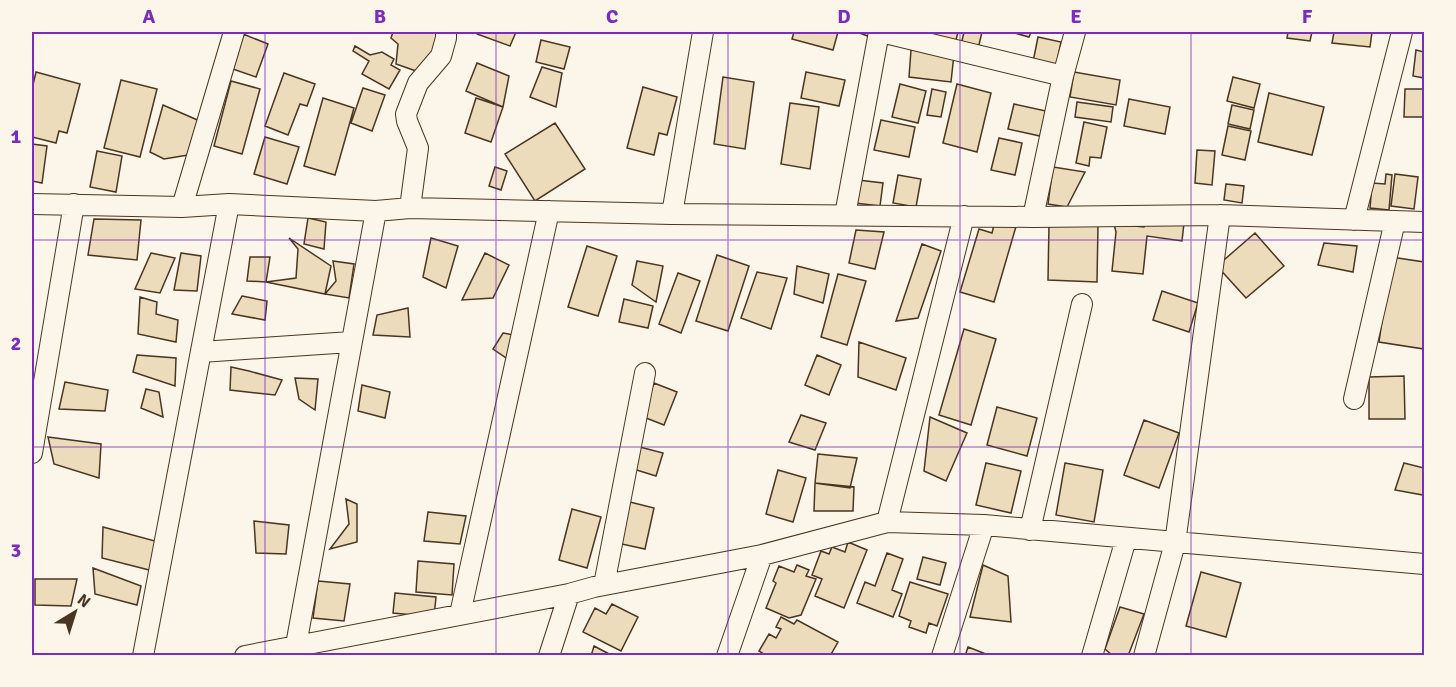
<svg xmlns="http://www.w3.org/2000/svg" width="1456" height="687" viewBox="0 0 1456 687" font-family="Signika,sans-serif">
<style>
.building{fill:#ecdcbc;stroke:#4a3520;stroke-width:1.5}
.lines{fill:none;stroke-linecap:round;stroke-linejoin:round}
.minor-casing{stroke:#4a3520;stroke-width:22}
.minor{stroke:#fbf6e9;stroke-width:20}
.grid{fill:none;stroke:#7b2cbf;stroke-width:1.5;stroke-opacity:0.55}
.neatline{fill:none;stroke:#7b2cbf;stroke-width:2}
.grid-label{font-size:20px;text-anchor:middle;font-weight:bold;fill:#7b2cbf}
</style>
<rect width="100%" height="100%" fill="#fbf6e9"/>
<path class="building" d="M393,32h48l3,1 -25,39 -23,-8 2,-20 -7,-6z
M477,32h39l-6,14 -33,-12z
M794,32h44l-5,18 -41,-11z
M857,32h15l-2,5z
M927,32h31l-3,12 -18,-4 -3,-7z
M964,32h18l-4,17 -17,-4z
M1011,32h20l-2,5z
M1288,32h24l-2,9 -23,-3z
M1334,32h38l-2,15 -38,-4z
M243,34l25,10 -12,33 -26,-9z
M1038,37l23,5 -5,25 -23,-5z
M541,40l29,7 -6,22 -28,-7z
M355,46l15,9 12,-3 12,7 -3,6 9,5 -11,19 -27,-15 7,-13 -16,-10z
M911,50l43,4 -3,28 -42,-5z
M1416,50l8,2v26l-11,-2z
M477,63l32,13 -6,31 -37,-16z
M542,67l20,6 -6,34 -26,-10z
M36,72l44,12 -13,49 -8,-2 -3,12 -24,-6v-48z
M806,72l39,8 -6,26 -38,-8z
M1074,72l46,8 -4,25 -46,-8z
M284,73l31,11 -8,22 -7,-2 -12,31 -23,-9z
M723,77l31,5 -9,67 -31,-5z
M1233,77l27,7 -6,24 -27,-7z
M121,80l36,9 -17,68 -36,-9z
M231,81l29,8 -18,65 -28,-8z
M900,84l26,7 -8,32 -26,-6z
M957,84l34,9 -14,59 -34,-9z
M643,87l34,10 -10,38 -8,-2 -5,22 -27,-7z
M363,88l22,7 -13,36 -21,-8z
M932,89l14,3 -5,25 -14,-2z
M1405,89h19v28h-20z
M1269,93l55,14 -12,48 -54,-13z
M323,98l31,10 -19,67 -31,-9z
M476,98l27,9 -12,35 -26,-9z
M1129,99l41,8 -5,27 -41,-8z
M1077,102l36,5 -2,15 -36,-5z
M790,103l29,4 -9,62 -29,-5z
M1014,104l32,7 -6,25 -32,-7z
M163,105l39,17 -14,33 -24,4 -14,-7z
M1232,105l22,5 -4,19 -22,-5z
M881,120l34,7 -6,30 -35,-7z
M1084,122l23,5 -6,31 -11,-1 -1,9 -13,-3z
M555,123l30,46 -50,32 -30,-47z
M1228,126l23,5 -6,29 -23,-5z
M265,137l34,10 -12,37 -33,-10z
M999,138l23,5 -7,32 -24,-5z
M32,144l15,2 -5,37 -10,-2z
M1197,150l18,1 -3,34 -17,-2z
M97,151l25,5 -6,36 -26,-5z
M495,167l12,4 -6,19 -12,-4z
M1053,167l32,5 -18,35 -19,-3z
M1386,174l6,1 -3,35 -19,-2 2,-25 13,1z
M1395,174l23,3 -4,32 -23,-3z
M898,175l23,4 -5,28 -23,-4z
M858,180l25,3 -3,23 -25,-3z
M1226,184l18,2 -2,17 -18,-3z
M996,217l21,6 -23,79 -34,-10 19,-63 13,4z
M308,218l18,4 -2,27 -20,-5z
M94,219l47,1 -4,40 -49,-5z
M1147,219l37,4 -2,18 -35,-5 -4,38 -31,-3 4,-39 -2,-8 30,3z
M1049,224l49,1 -1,57 -49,-2z
M856,230l28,2 -9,37 -26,-6z
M1255,233l29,33 -38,32 -29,-32z
M289,238l42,28 -6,28 -59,-12 30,-4 2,-29z
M431,238l27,8 -12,42 -23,-11z
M1324,243l33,3 -4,26 -35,-7z
M922,244l19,7 -23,67 -22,3z
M587,246l30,10 -19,60 -30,-9z
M151,253l24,5 -15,35 -25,-4z
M181,253l20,3 -4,35 -23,-1z
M485,253l24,12 -16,33 -31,2z
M717,255l32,11 -21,65 -32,-10z
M250,257h20l-4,25 -19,-1z
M1391,257l33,5v87l-45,-7z
M333,261l21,3 -5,34 -24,-4 11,-13z
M637,261l26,5 -7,36 -24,-17z
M797,266l32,8 -6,29 -29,-9z
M757,272l30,6 -16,51 -30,-11z
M678,273l22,8 -19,52 -22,-9z
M838,274l28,7 -19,64 -26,-8z
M1162,291l36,12 -9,29 -36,-12z
M242,296l25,5 -2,19 -33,-6z
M140,297l17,5 -1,12 22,6 -2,22 -38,-8z
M624,299l29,7 -5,22 -29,-6z
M408,308l2,29 -37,-2 4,-20z
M964,329l32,10 -25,86 -32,-10z
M503,333l16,3 -4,28 -22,-15z
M859,342l47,16 -10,32 -38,-13z
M137,355l39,3 -1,28 -42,-14z
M817,355l24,10 -12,30 -24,-10z
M231,367l18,4 33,9 -7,15 -45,-5z
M1404,376l1,43h-36v-42z
M295,378l23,1 -3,31 -16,-11z
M65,382l43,8 -3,21 -46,-2z
M654,383l23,9 -13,33 -23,-9z
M362,385l28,7 -5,26 -27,-7z
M146,389l13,3 4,25 -22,-9z
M997,407l40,11 -10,38 -40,-11z
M801,415l25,8 -11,27 -26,-8z
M930,417l37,16 -21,48 -22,-10z
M1144,420l35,13 -20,55 -35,-13z
M48,437l53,7 -2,34 -45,-14z
M636,446l27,7 -7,23 -26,-8z
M818,454l39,4 -7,30 -35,-5z
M986,463l35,8 -10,42 -35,-8z
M1065,463l38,7 -9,52 -38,-7z
M1404,463l20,5 -1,27 -28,-5z
M778,470l28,8 -13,44 -27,-8z
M815,483l39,4 -1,24h-39z
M346,499l11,5v38l-27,7 19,-25z
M626,501l28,7 -9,41 -28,-6z
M572,509l29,8 -14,51 -28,-8z
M428,512l38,4 -6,28 -36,-3z
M254,521l35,4 -3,29 -30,-1z
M103,527l52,14 -2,30 -51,-13z
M848,542l19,8 -23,58 -29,-12 7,-17 -10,-4 9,-24 8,3 3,-7 13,5z
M887,553l16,6 -11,31 10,4 -9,23 -36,-14 8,-21 10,4z
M923,557l23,6 -6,22 -23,-6z
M418,561l36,3 -2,31 -36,-3z
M797,565l12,5 -3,6 10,3 -15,36 -12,3 -23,-10 10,-25 -3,-2 6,-15 15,6z
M983,565l25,11 3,46 -41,-5z
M93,568l48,18 -4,19 -42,-11z
M1201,572l40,11 -15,54 -40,-11z
M35,579h42l-6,27 -36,-1z
M318,581l32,3 -6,37 -31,-3z
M910,582l38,12 -11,32 -8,-3 -3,10 -17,-6 2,-6 -12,-5z
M395,593l41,4 -2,20 -41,-4z
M612,604l26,13 -17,34 -38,-19 12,-24 11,6z
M1120,607l24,7 -16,42h-15l-8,-7z
M781,617l13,7 3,-4 41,22 -8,14h-63l-8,-5 10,-17 7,4 5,-9 -5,-2z
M594,646l19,10h-22z
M968,647l23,9h-26z"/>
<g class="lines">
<g class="minor-casing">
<path id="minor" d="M881,32l182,44
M32,204l150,3 47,-3 147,7 34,-3 262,6 361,3 187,-2 204,7
M182,207l52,-175
M410,208l8,-60 -11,-27 -1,-7 12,-31 23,-27 5,-18v-6
M672,214l31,-182
M845,215l34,-183
M1033,217l30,-141 12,-44
M1354,220l48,-188
M201,352l150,-10
M1354,399l41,-178
M32,453l42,-249
M887,522l77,-306
M1030,530l52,-226
M604,585l41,-212
M460,614l89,-403
M296,645l80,-434
M143,656l86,-452
M245,656l324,-62 25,-7 168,-32 125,-33 97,3 440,39
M549,656l20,-62
M727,656l35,-101
M942,656l42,-131
M1092,656l34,-117
M1144,656l31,-113 45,-328"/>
</g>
<use href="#minor" class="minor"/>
</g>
<path class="grid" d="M265,32v624M496,32v624M728,32v624M960,32v624M1191,32v624M32,240h1392M32,447h1392"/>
<rect width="1456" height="687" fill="none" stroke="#fbf6e9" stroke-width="66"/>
<g transform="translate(75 612) rotate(38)" stroke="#fbf6e9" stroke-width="4.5" paint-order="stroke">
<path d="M0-4.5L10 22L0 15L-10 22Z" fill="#4a3520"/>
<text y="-9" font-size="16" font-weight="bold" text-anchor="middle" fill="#4a3520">N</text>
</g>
<rect x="33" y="33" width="1390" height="621" class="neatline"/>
<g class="grid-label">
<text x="149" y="23">A</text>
<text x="380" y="23">B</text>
<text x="612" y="23">C</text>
<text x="844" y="23">D</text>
<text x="1076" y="23">E</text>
<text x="1307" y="23">F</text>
<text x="16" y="143">1</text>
<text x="16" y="350">2</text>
<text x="16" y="557">3</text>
</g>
</svg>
